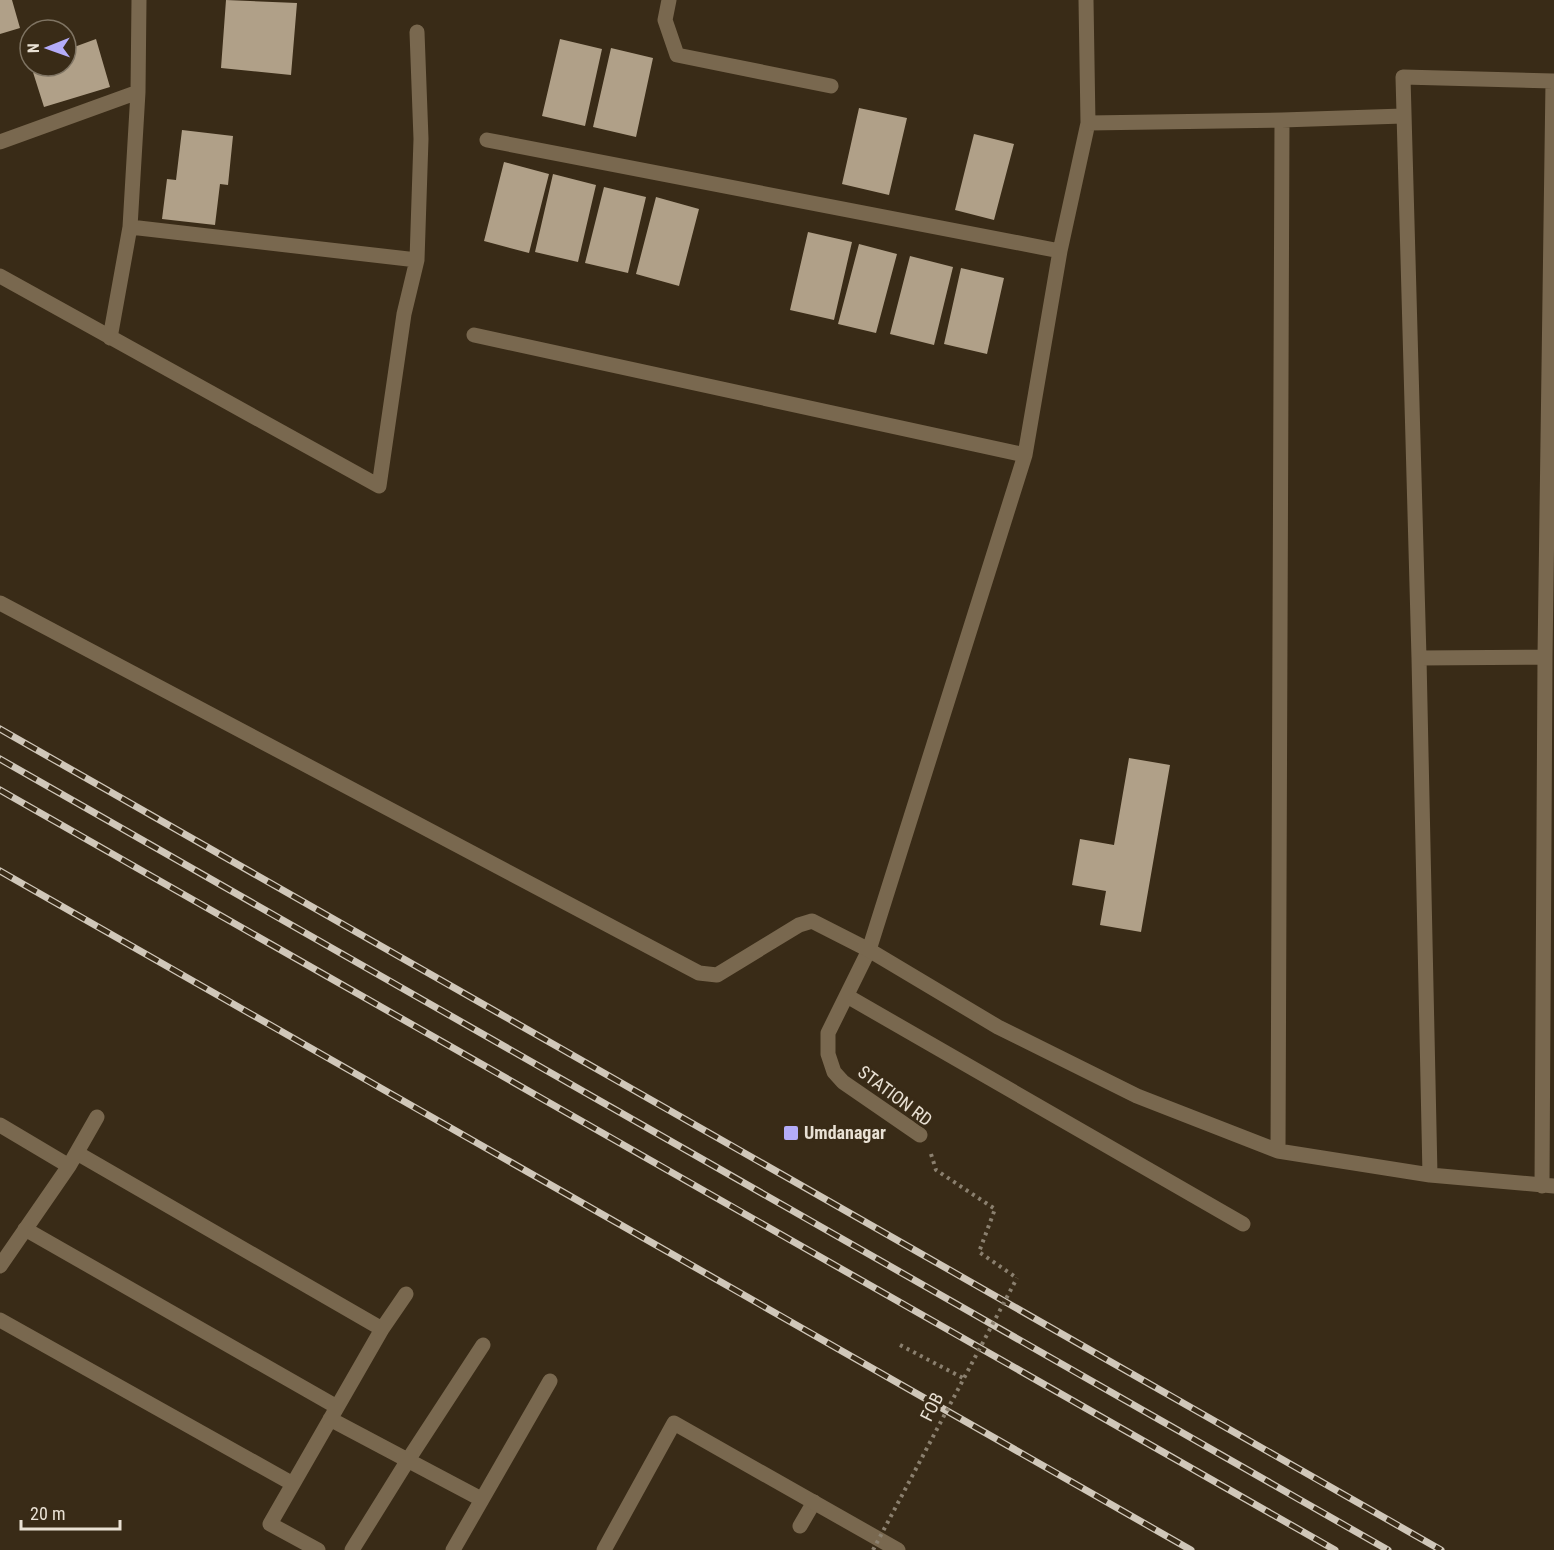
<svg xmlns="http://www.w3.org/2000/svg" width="1554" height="1550" viewBox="0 0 1554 1550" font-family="'Roboto Condensed',sans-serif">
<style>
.building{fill:#b0a088}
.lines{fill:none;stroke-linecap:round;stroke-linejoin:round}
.path{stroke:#8b806f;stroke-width:4;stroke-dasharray:3 4.5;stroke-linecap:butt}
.service{stroke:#79684f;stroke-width:15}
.minor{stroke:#79684f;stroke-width:15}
.rail-casing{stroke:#d0c7b9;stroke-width:7}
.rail{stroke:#392b17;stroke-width:4.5;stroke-dasharray:14;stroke-linecap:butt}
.path-bridge{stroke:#8b806f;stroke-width:4;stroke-dasharray:3 4.5;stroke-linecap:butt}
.poi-dot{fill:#b4acf9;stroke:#392b17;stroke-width:2}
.labels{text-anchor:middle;stroke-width:6;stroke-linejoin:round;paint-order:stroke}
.street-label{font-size:18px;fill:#e9e1d4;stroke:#392b17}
.poi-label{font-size:18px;font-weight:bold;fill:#e9e1d4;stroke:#392b17;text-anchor:start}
</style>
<rect width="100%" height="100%" fill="#392b17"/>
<path class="building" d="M0,0h12l8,28 -20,6z
M226,0l71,3 -6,72 -70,-7z
M96,39l14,48 -66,20 -13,-41h35v-16z
M560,39l42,10 -17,77 -43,-10z
M611,48l42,10 -17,79 -43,-10z
M859,108l48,10 -18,77 -47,-11z
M182,130l51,6 -5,49 -8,-1 -5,41 -53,-6 5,-40 9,1z
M974,134l40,10 -20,76 -39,-10z
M504,162l45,12 -20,79 -45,-12z
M553,174l43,11 -18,77 -43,-10z
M604,187l42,10 -18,76 -43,-10z
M656,197l43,12 -20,77 -43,-12z
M808,232l44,10 -18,78 -44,-10z
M859,244l38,10 -21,79 -38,-9z
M910,256l43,11 -19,78 -44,-11z
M961,268l43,10 -17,76 -43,-10z
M1129,758l41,7 -29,167 -41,-7 6,-34 -34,-6 8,-46 34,6z"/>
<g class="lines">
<path class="path" d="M931,1154l5,16 59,39 -16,43 38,26
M900,1345l63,33"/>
<path class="service" d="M669,0l-4,20 12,35 154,31
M869,950l-41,83v21l6,18 9,10 77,53
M847,996l396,228
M800,1526l14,-24"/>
<path class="minor" d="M1088,123l194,-3 121,-4
M487,140l573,111
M0,142l138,-50
M130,227l287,33
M0,276l379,210 25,-172 13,-54 4,-121 -4,-107
M474,335l551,120
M110,338l20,-111 8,-135 1,-92
M0,603l699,370 18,2 82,-50 13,-4 57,29 156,-495 35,-204 28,-128 -2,-123
M1419,658l126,-1
M869,950l129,77 139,69 141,55 152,24 124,11
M0,1125l69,41
M1278,1151l4,-1031
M77,1153l305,176
M1430,1175l-11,-517 -16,-581 150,4 -8,576 -3,529
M25,1229l312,178
M0,1266l69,-100 28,-49
M0,1320l293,164
M330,1419l151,80
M318,1550l-48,-26 112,-195 24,-35
M352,1550l56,-90 75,-115
M453,1550l97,-169
M604,1550l70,-127 224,127"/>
<g class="rail-casing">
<path id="rail" d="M0,729l1441,821
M0,759l1388,791
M0,790l1335,760
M0,871l1191,679"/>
</g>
<use href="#rail" class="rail"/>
<path class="path-bridge" d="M873,1550l144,-272"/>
</g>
<rect class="poi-dot" x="783" y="1125" width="16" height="16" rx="3"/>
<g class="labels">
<g class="street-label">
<text transform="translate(895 1096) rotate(37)" y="6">STATION RD</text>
<text transform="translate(932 1407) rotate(-63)" y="6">FOB</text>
</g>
<g class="poi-label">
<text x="804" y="1139">Umdanagar</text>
</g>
</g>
<g transform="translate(48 48) rotate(269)"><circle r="28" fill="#392b17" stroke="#7f7463" stroke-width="1.5"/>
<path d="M0-4.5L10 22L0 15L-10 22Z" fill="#b4acf9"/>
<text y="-9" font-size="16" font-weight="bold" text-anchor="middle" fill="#e9e1d4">N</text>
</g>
<path d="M21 1520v9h99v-9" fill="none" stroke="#e9e1d4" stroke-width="3"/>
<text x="30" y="1520" font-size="18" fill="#e9e1d4" stroke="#392b17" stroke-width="4.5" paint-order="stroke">20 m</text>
</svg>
